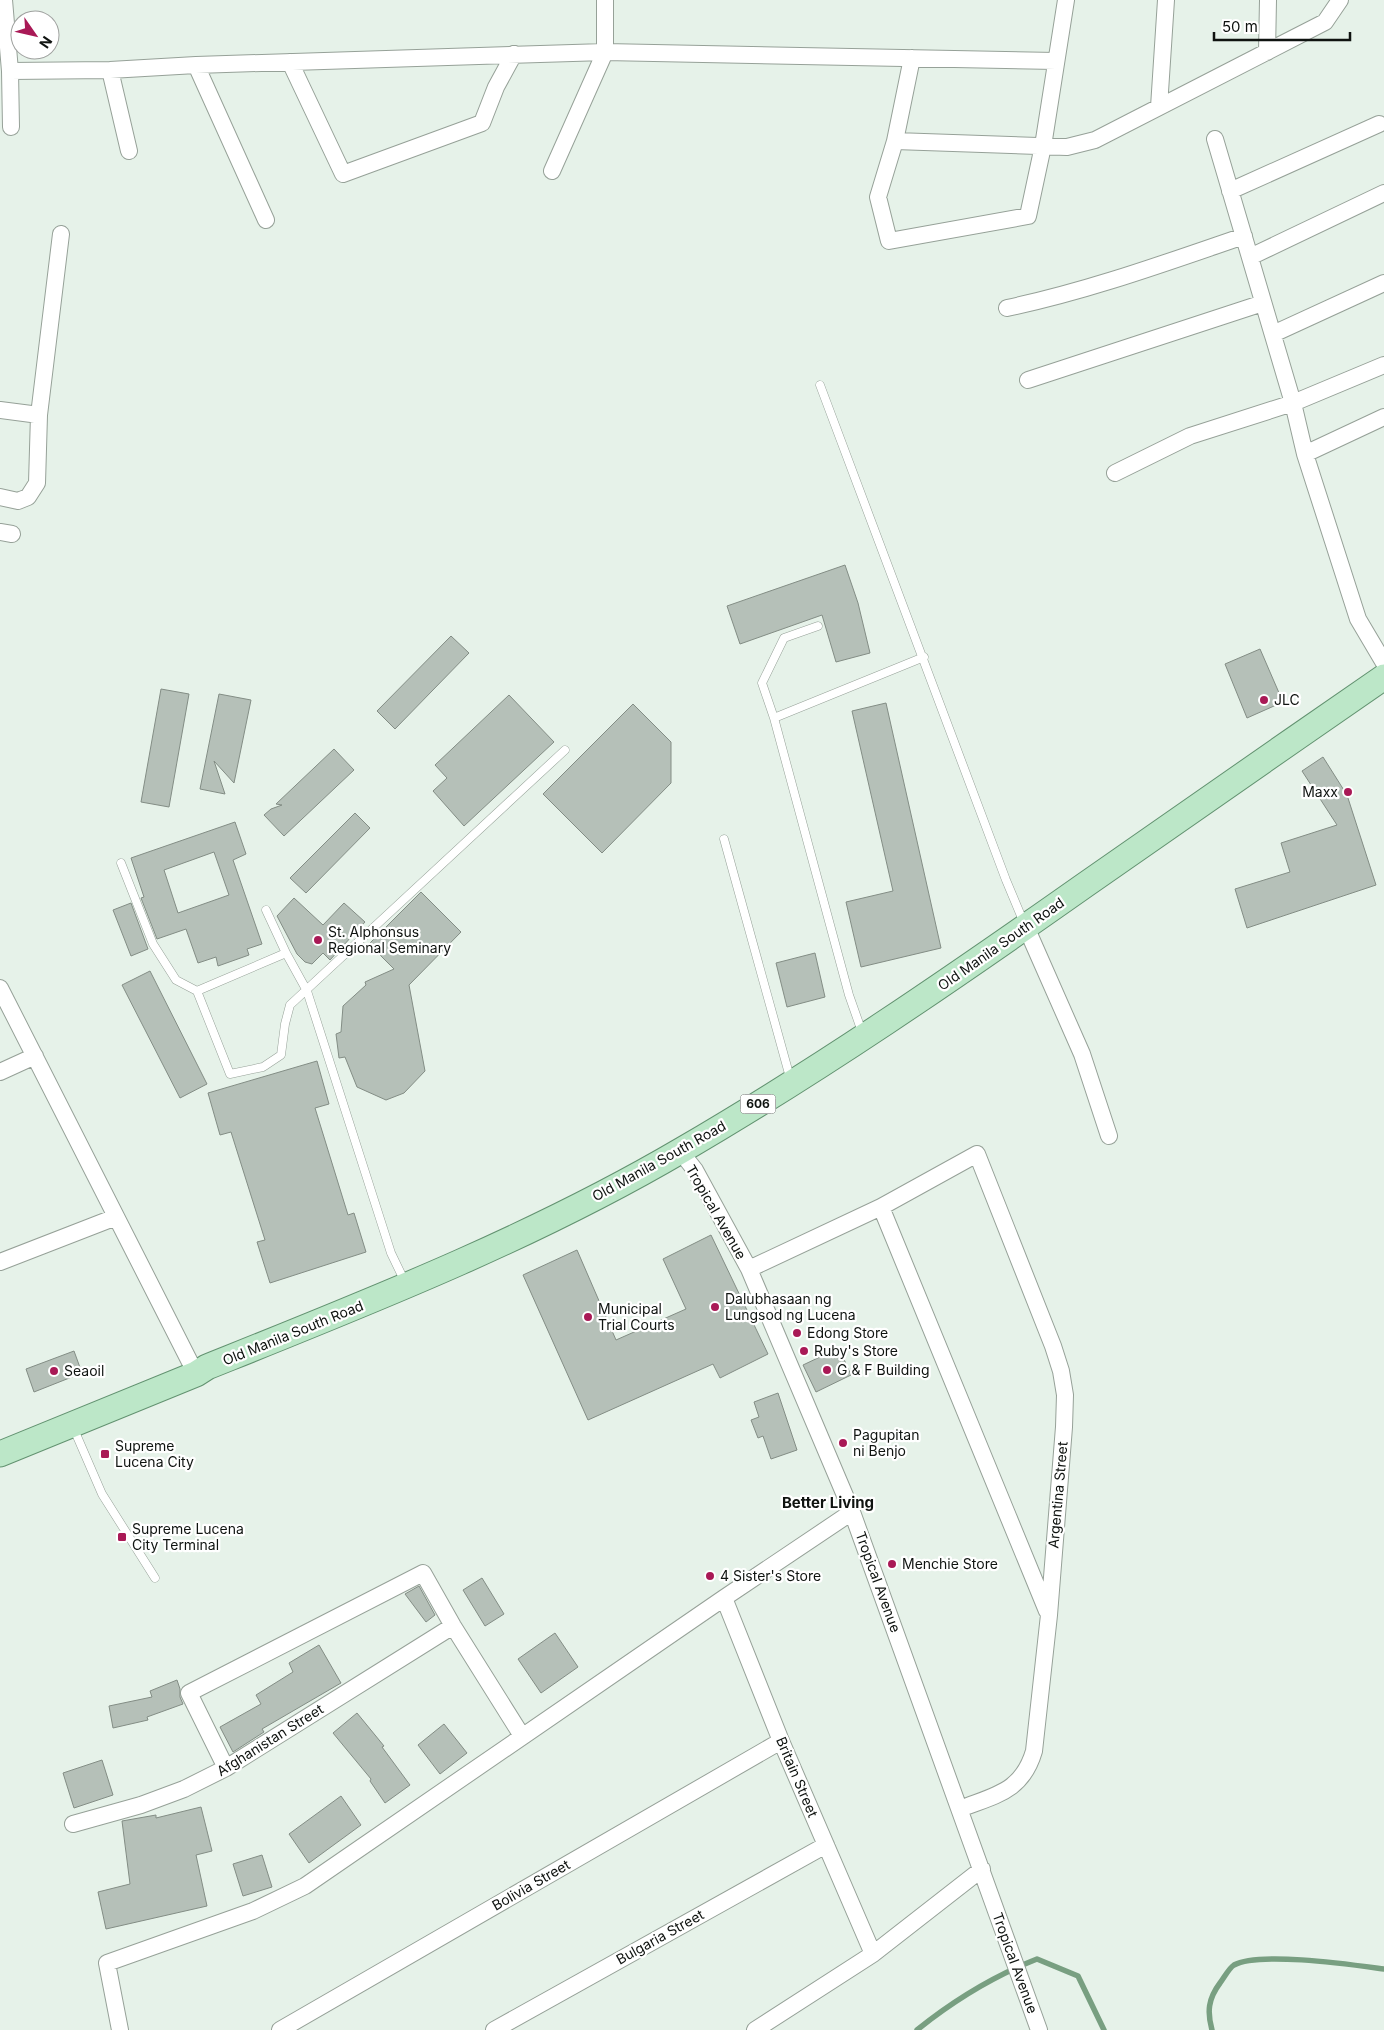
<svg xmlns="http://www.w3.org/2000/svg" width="1384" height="2030" viewBox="0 0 1384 2030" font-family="Inter,sans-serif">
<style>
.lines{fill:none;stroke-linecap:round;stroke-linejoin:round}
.stream{stroke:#789f81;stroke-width:5.5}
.building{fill:#b5c0b8;stroke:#838d85;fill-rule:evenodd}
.lane-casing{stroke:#96a198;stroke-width:9}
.street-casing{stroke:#96a198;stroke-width:18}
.primary-casing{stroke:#629270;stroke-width:27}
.lane{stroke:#fff;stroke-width:8}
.street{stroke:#fff;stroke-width:16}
.primary{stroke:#bce7c8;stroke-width:25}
.poi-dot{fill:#a91956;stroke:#fff;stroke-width:2}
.labels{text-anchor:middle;stroke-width:4.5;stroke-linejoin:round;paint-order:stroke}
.shield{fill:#fff;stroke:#575a58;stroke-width:1}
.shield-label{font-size:12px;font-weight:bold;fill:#0f1310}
.poi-label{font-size:14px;fill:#0f1310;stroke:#fff;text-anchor:start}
.street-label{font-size:14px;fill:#0f1310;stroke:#fff}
.neighbourhood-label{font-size:15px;font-weight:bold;fill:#0f1310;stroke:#fff}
</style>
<rect width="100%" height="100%" fill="#e6f2e9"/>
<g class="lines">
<path class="stream" d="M917,2030c36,-29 77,-54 120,-71l41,17 26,54
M1212,2030c-5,-18 -4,-31 8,-47 4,-5 9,-15 14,-18 25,-14 120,0 150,4"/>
</g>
<path class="building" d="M845,565l13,38 12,50 -34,9 -14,-47 -82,29 -13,-38z
M451,636l18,17 -74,76 -18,-18z
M1260,649l23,53 -36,16 -22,-54z
M161,689l28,5 -20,113 -28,-5z
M219,694l32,6 -17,83 -20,-22 11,33 -25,-5z
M509,695l45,47 -90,84 -31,-35 14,-13 -12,-13z
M886,703l55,245 -80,19 -15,-65 47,-11 -41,-180z
M633,704l38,38v41l-69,70 -59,-59z
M334,749l20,21 -70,66 -20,-21 7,-6 11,-4 -6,-1z
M1323,757l24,38 29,90 -129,43 -12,-39 55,-17 -9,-29 56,-18 -35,-54z
M355,813l15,15 -64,65 -16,-15z
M235,822l11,32 -13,6 29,84 -15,5 2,6 -31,11 -2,-9 -18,6 -12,-34 -29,10 -16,-41 3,-1 -13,-39zM214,852l15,43 -51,18 -14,-43z
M421,892l40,40 -52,53 16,86 -21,22 -18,7 -29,-13 -12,-30 -6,1 -3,-24 5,-2 2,-26 23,-21 -1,-3 29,-13 -25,-25z
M294,898l29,27 21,-22 21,19 -35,38 -7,-7 -11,11 -7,-2 -8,-8 -20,-38z
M131,903l17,46 -17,7 -18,-46z
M815,953l10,44 -38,10 -11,-44z
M150,971l57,113 -27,14 -58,-113z
M317,1061l12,43 -14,4 33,107 6,-2 12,39 -96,31 -13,-41 8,-2 -34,-108 -11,3 -12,-42z
M711,1235l57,119 -48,24 -7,-14 -125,56 -65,-145 54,-25 39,90 70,-31 -23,-50z
M839,1348l12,27 -35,17 -13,-27z
M74,1351l8,22 -48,19 -8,-23z
M778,1393l19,57 -26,9 -8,-23 -5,2 -7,-18 8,-3 -5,-15z
M482,1578l22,36 -19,12 -22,-36z
M419,1586l16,29 -9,7 -21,-28z
M555,1633l23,34 -37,26 -23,-34z
M319,1645l22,38 -79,46 2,3 -31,20 -13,-25 41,-23 -5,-9 37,-23 -4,-9z
M177,1680l3,9v8l3,7 -36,13 1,3 -35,8 -4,-22 43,-9 -2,-6z
M357,1713l27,33 -2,1 28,38 -25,18 -15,-22 1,-2 -38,-46z
M444,1724l23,29 -27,21 -22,-29z
M102,1760l11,35 -39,13 -11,-35z
M341,1796l20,29 -52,38 -20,-29z
M201,1807l11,44 -16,4 11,51 -101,23 -8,-37 32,-8 -8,-63 34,-6v3z
M262,1855l10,32 -29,9 -10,-32z"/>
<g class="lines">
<g class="lane-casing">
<path id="lane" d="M820,385l186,495 18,43
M818,626l-34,12 -22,45 12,35 75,277 13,37
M774,718l150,-61
M724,839l67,242
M121,863l32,81 23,36 21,11 89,-38
M266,910l20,43 21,38 84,262 14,29
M197,991l33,83 33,-7 18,-12 4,-31 5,-19 275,-255
M73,1427l29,67 53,84"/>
</g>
<g class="street-casing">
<path id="street" d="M4,0l6,71 1,56
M1267,52l1,-52
M912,58l-17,83 -17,56 11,44 139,-25 15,-70 23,-146
M290,62l53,112 139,-51 14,-36 18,-33
M196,65l70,155
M110,70l19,81
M10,71l100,-1 86,-5 409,-13 451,9
M1159,107l7,-107
M1215,139l78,264 12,51 53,165 26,44
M895,141l172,6 28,-7 230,-118 15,-22
M552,171l53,-119v-52
M1230,191l149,-67
M1250,257l134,-64
M1007,308c81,-17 158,-45 237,-72
M1273,334l111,-51
M1028,380l235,-77
M0,410l39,5
M1305,454l79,-37
M1115,473l75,-37 103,-33 91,-38
M0,497l18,4 10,-4 9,-14 2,-68 22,-181
M0,532l12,2
M1026,927l56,127 27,82
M0,988l196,386
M0,1072l35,-16
M680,1151l15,19 54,99 103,243 187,518
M881,1207l166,404
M0,1262l116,-45
M749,1269l132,-62 96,-53 76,192 8,25 4,24 -1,32 -15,188 -15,136c-12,41 -39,44 -74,58
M724,1598l57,143 92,213
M226,1768l-37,-75 234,-120 30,53 69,110
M73,1824l68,-19 43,-16 42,-21 227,-142
M120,2030l-13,-67 146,-52 52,-25 419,-288 128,-86
M280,2030l501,-289
M494,2030l332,-185
M755,2030l118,-76 109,-85"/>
</g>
<g class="primary-casing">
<path id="primary" d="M0,1454l196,-80 11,-7c162,-65 325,-129 475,-217 139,-81 271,-172 403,-265 99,-69 199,-139 299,-208"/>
</g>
<use href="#lane" class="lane"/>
<use href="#street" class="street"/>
<use href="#primary" class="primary"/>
</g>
<g class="poi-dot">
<circle cx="1264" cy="700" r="5"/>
<circle cx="1348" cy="792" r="5"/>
<circle cx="318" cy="940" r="5"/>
<circle cx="715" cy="1307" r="5"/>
<circle cx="588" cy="1317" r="5"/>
<circle cx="797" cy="1333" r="5"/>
<circle cx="804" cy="1351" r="5"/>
<circle cx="827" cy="1370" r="5"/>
<circle cx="54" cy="1371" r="5"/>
<circle cx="843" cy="1443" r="5"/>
<rect x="100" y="1449" width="10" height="10" rx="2.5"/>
<rect x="117" y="1532" width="10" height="10" rx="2.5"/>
<circle cx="892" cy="1564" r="5"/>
<circle cx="710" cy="1576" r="5"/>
</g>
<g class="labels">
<rect class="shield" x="740.5" y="1094.5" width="35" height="19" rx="4"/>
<g class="shield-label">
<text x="758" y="1108">606</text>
</g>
<g class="poi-label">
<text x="1274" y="705">JLC</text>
<text x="1338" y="797" text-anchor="end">Maxx</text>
<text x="328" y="937">St. Alphonsus<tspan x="328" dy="16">Regional Seminary</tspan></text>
<text x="725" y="1304">Dalubhasaan ng<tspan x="725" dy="16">Lungsod ng Lucena</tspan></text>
<text x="598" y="1314">Municipal<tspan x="598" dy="16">Trial Courts</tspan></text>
<text x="807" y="1338">Edong Store</text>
<text x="814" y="1356">Ruby's Store</text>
<text x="837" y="1375">G &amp; F Building</text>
<text x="64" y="1376">Seaoil</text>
<text x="853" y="1440">Pagupitan<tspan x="853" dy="16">ni Benjo</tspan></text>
<text x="115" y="1451">Supreme<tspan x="115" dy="16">Lucena City</tspan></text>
<text x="132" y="1534">Supreme Lucena<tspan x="132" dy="16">City Terminal</tspan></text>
<text x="902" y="1569">Menchie Store</text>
<text x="720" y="1581">4 Sister's Store</text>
</g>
<g class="street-label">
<text transform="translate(1001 944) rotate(-35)" y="5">Old Manila South Road</text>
<text transform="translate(659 1161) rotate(-29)" y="5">Old Manila South Road</text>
<text transform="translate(716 1212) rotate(60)" y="5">Tropical Avenue</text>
<text transform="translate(293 1333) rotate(-22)" y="5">Old Manila South Road</text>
<text transform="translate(1058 1495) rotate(-85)" y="5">Argentina Street</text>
<text transform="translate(878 1582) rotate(70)" y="5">Tropical Avenue</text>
<text transform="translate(270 1740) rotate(-32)" y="5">Afghanistan Street</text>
<text transform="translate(797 1777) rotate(67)" y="5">Britain Street</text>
<text transform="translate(531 1885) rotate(-30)" y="5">Bolivia Street</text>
<text transform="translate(660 1937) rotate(-29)" y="5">Bulgaria Street</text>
<text transform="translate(1015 1963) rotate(70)" y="5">Tropical Avenue</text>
</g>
<g class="neighbourhood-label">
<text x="828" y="1508">Better Living</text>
</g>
</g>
<g transform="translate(35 35) rotate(124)"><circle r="24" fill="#ffffff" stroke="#9fa19f"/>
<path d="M0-4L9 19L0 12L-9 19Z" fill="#a91956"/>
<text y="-8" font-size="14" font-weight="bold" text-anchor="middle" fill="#0f1310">N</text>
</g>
<path d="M1214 32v8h136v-8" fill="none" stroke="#0f1310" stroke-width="2.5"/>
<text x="1222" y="32" font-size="15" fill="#0f1310" stroke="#ffffff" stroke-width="4" paint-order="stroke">50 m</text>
</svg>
